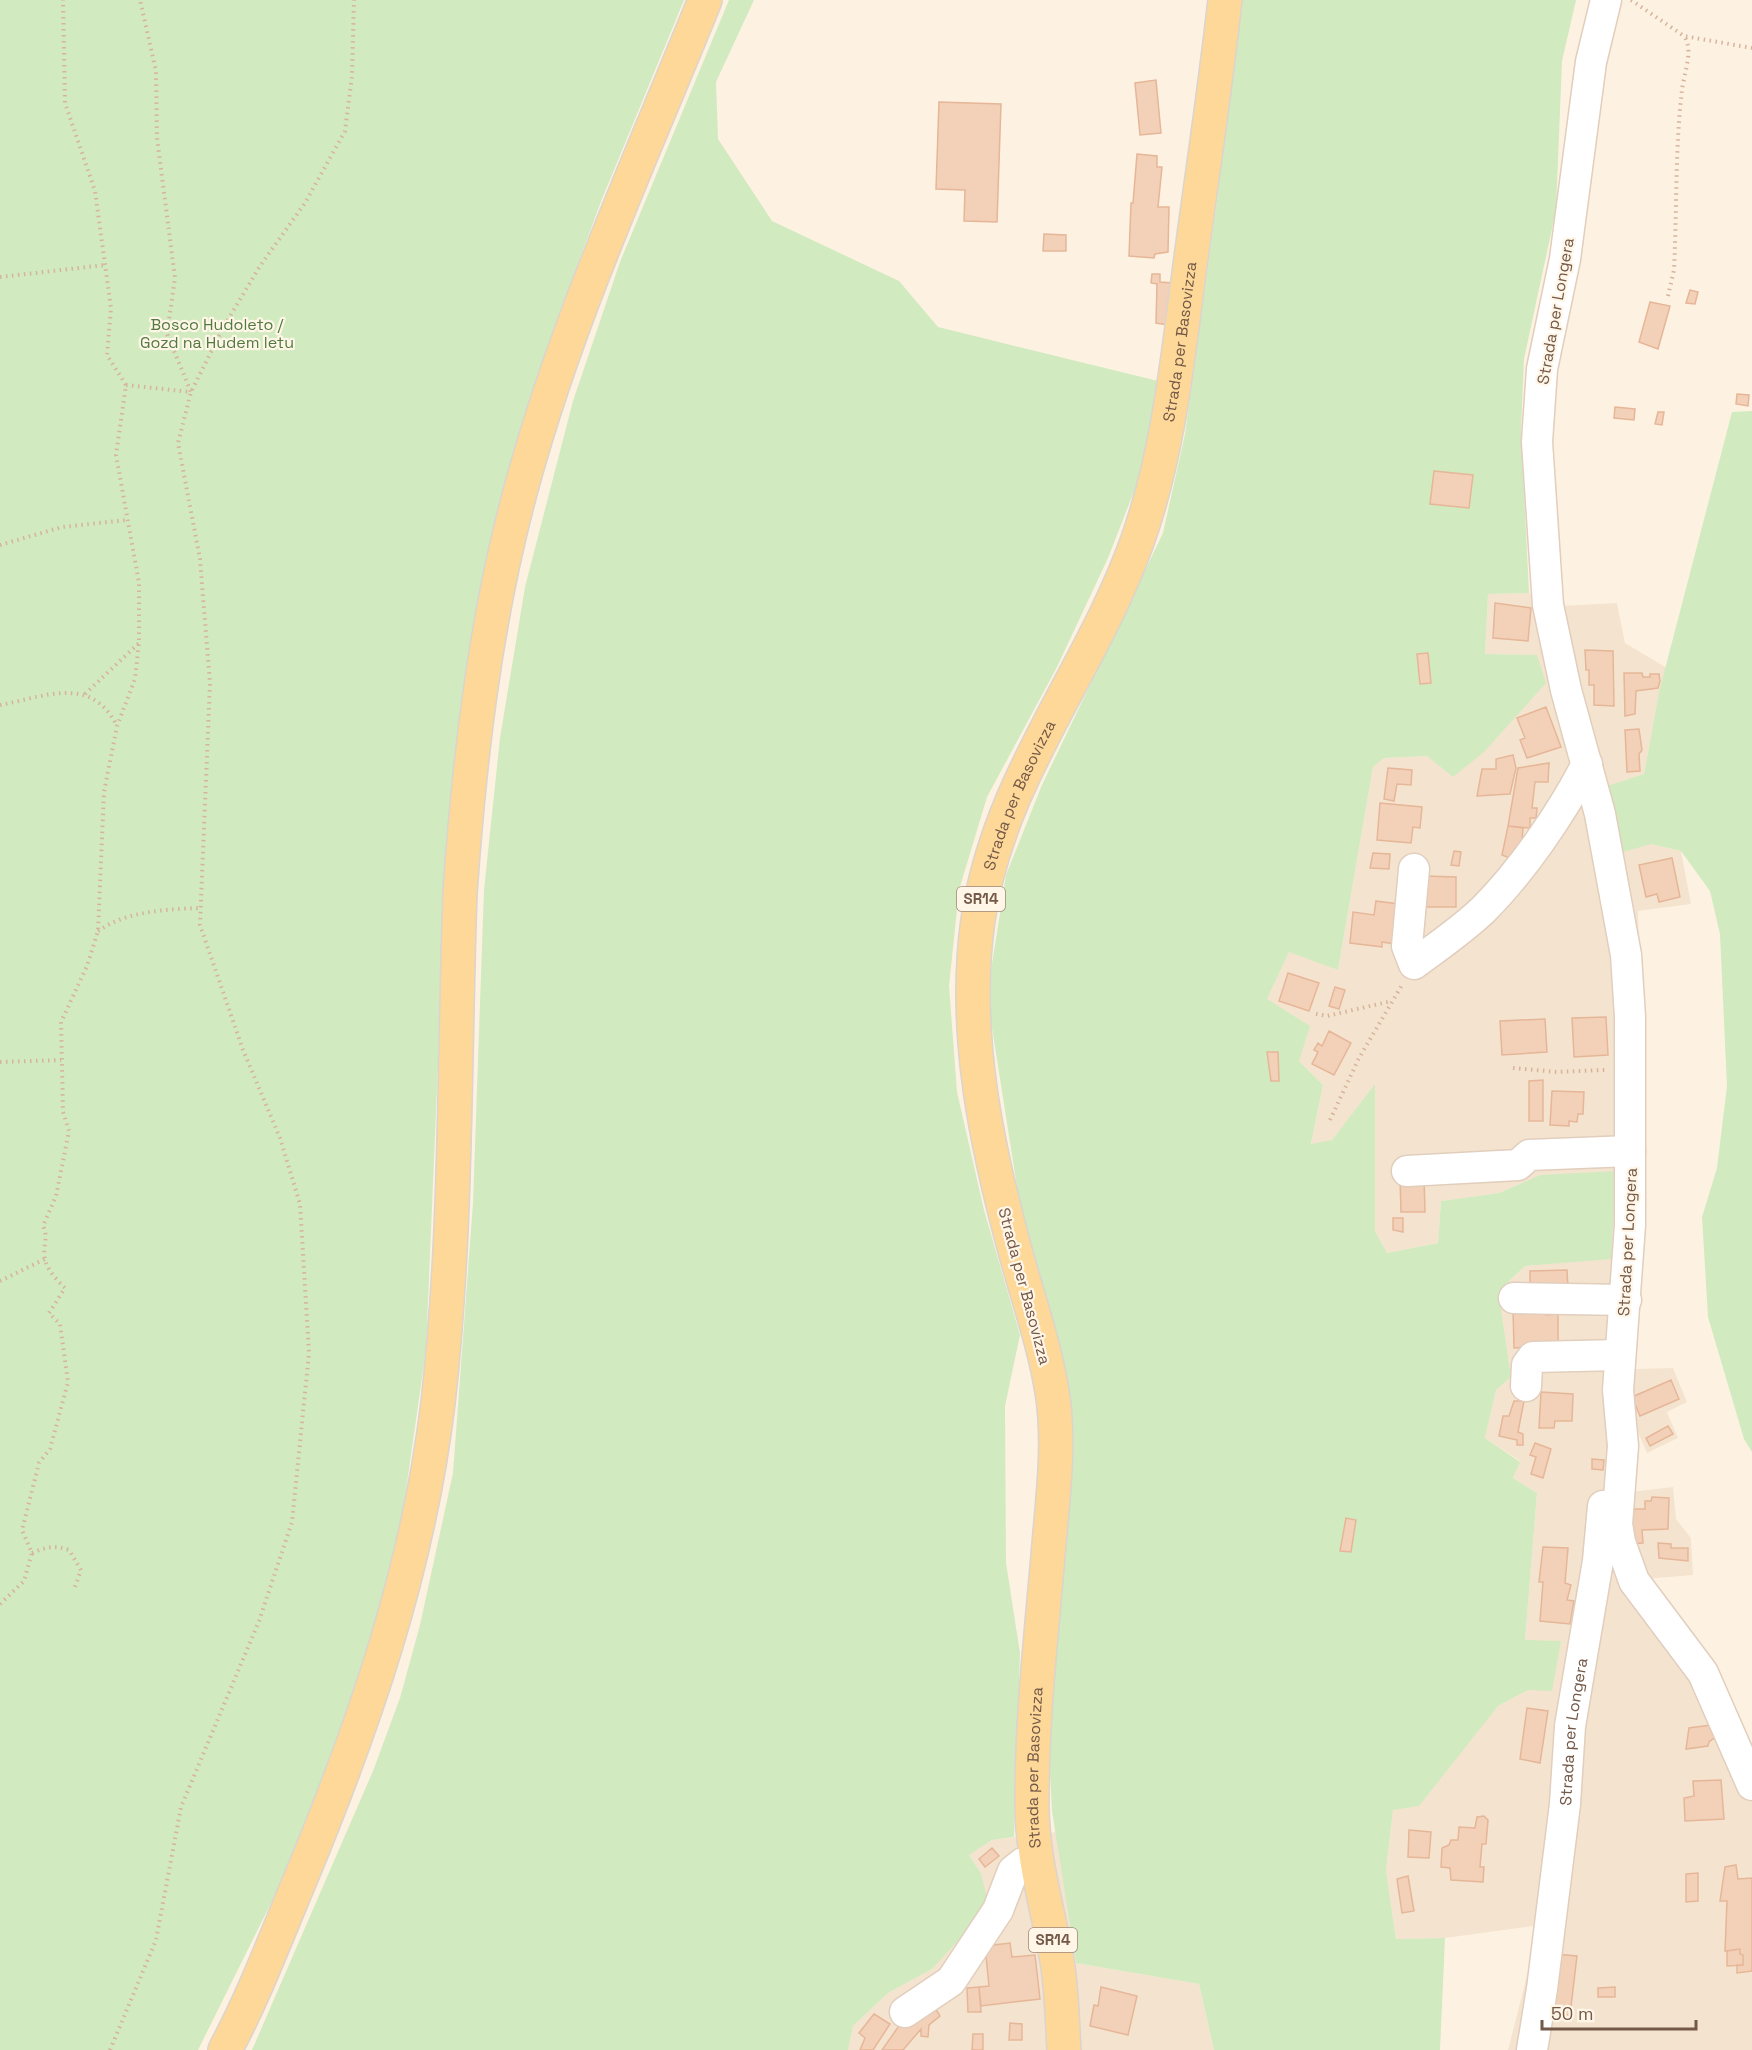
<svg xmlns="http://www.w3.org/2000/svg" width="1752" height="2050" viewBox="0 0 1752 2050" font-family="'Space Grotesk',sans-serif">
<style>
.residential{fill:#f4e4cf}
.green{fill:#d1eac0}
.building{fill:#f3d0b8;stroke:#e6b698;stroke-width:1.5}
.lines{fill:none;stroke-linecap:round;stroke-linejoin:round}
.minor-casing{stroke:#e1cebd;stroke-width:33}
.major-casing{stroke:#dbd4cf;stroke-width:36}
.path{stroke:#d7b39c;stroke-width:4;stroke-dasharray:1.5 4.5;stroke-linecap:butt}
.minor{stroke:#fff;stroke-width:30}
.major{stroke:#fdd898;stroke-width:33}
.labels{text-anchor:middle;stroke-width:4.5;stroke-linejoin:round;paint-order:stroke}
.shield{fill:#fff6e8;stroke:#9e8778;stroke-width:1.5}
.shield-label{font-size:15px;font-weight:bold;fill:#745848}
.street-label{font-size:16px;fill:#745848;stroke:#fff6e8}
.park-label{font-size:16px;fill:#507a3f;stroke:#fff6e8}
</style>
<rect width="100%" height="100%" fill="#fdf2e1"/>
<path class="residential" d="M1529,593l30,13 58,-3 8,40 42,25 -8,24 -15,82 -39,13 46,57 30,7 10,53 -53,7 7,283 -10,175 38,-1 14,34 -20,10 11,26 -31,15 -19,-44 1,83 44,-5 3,32 15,19 2,37 -49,4 108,184v287h-244l32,-125 -95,13 -49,1 -10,-69 7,-60 105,-104 30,-16h24l-27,-50 12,-147 -24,-15 7,-17 -35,-23 11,-48 15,-13 -10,-69 8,-27 16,-15 86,-8 -71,-83 -41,18 -58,8 -3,42 -51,10 -12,-22v-146l-43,55 -21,5 12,-60 -24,-24 -32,-62 22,-48 49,19 35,-203 11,-9 43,-2 109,-101 -51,-1 3,-60z
M1056,1832l20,131 123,21 15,66h-366l5,-24 35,-33 44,-24 49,-96 -12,-18 23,-15z"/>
<path class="green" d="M0,0h684l-82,199 -51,137 -30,106 -75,432 -20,476 -28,196 -44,155 -78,192 -78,157h-198z
M729,0h25l-38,82 2,57 54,82 127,60 39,46 220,54 -18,95 -32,82 -51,109 -70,130 -28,93 -10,96 8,106 27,118 36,125 -15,71 1,157 14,90 -6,184 -22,3 -23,15 12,18 8,34 -57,62 -44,24 -35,33 -5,24h-596l121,-279 27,-73 20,-73 33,-152 20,-270 11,-313 16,-152 25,-151 48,-186 47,-139z
M1240,0h336l-14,61 -6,149 -32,149 -3,71 8,163 -41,1 -3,60 52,1 9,28 -62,69 -31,25 -26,-21 -43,2 -11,9 -35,203 -49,-18 -22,47 43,27 -11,35 24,24 -12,59 21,-4 43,-56v147l12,22 51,-10 3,-42 58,-8 41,-18 76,-4 -5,88 -86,7 -16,15 -8,27 10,69 -15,13 -11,48 35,24 -7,16 24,15 -12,147 36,1 -9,50 -24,-1 -30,16 -79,100 -26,4 -7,60 10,69 49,-1 -5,112h-226l-15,-66 -123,-21 -24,-152 -5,-98 24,-240 -1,-78 -46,-164 -37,-235 19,-121 36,-90 121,-252 22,-99 33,-241z
M1752,411v1041l-8,-13 -36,-122 -6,-100 15,-49 10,-82 -7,-152 -10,-43 -29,-40 -30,-7 -28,8 -19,-65 40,-13 15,-82 73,-280z"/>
<path class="building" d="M1156,80l5,53 -21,2 -5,-52z
M939,102l62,2 -4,118 -33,-1 1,-31 -29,-1z
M1137,154l20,2v11h5l-4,40h11l-1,45 -13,2 -1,4 -25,-2 2,-53h2z
M1044,234l22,1v16h-23z
M1152,274h8v8l13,1 -5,42 -12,-2 1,-39 -6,-1z
M1690,290l8,2 -3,12 -9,-1z
M1650,302l20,4 -12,43 -19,-7z
M1737,394l12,1 -1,11 -12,-2z
M1615,407l20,2 -1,11 -20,-2z
M1658,412h6l-2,13 -7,-1z
M1434,471l39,4 -4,33 -39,-4z
M1495,603l36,5 -3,33 -35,-3z
M1585,650l28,1 1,55 -20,-1v-20h-5v-15h-3z
M1428,653l3,30 -11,1 -3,-30z
M1624,673h18l1,4h7v-3h9l1,7 -2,7 -22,3 -1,23 -10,2z
M1546,707l15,40 -34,11 -7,-18 5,-2 -8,-20z
M1639,729l3,21 -3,4 1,17 -13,1 -2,-42z
M1513,755l3,13 -6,26 -33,2 5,-27h14v-10z
M1549,763l-1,19h-13l-3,26h5l-1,10h-6v10l-22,-2 10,-58z
M1388,768l24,2 -1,15 -14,-1 -3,17 -10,-2z
M1380,803l42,4 -2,21 -7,-1 -2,16 -34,-3z
M1508,826l15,2 -3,34 -18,-7z
M1454,851l7,1 -2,14 -8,-1z
M1373,853l17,1 -1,15 -19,-1z
M1672,858l8,39 -21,5 -2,-8 -11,3 -7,-32z
M1424,876l32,1v30h-33z
M1376,901l23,3 -5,40 -12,-2v5l-32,-4 3,-31 21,3z
M1288,973l31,10 -10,28 -30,-10z
M1335,987l10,3 -6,19 -10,-3z
M1606,1017l2,38 -34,2 -2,-39z
M1545,1019l2,33 -45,3 -2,-34z
M1329,1031l22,12 -17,32 -22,-11 6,-12 -4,-2 4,-7 4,3z
M1267,1052h11l1,29h-8z
M1543,1080v41h-14v-40z
M1552,1091l32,1 -1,22h-5l-1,8 -8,-1v5l-19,-1z
M1424,1177l1,35h-24l-1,-34z
M1393,1218h10v14l-10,-2z
M1567,1270l1,19 -38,4v-22z
M1513,1309h33v6l12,-1v31l-44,3z
M1671,1380l8,19 -39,17 -8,-19z
M1541,1392l32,2 -1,27h-17l-1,7h-15z
M1514,1401h10l-6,31 5,2v11h-6v-5l-18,-4 4,-20h6z
M1668,1426l5,8 -23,12 -4,-8z
M1535,1443l16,6 -8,29 -12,-4 5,-17 -6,-2z
M1592,1459l12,1 -1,10 -11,-1z
M1652,1497l17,1 -1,31 -26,1 1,13 -13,1 -2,-35h17v-8h6z
M1346,1518l10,2 -5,32 -11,-1z
M1658,1543l13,1v4h17v13l-29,-3z
M1543,1547l25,1 -3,35 6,2 -4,15 7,1 -4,23 -30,-3 3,-39h-4z
M1527,1708l21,3 -8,52 -20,-4z
M1718,1724l3,9 -12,9 -1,4 -22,3 3,-21z
M1721,1780l3,39 -39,2 -1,-23 10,-2 -1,-15z
M1484,1816l4,4 -2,24h-4l-2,23h4l-1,15 -32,-2 -1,-12 -9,-1 1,-19 7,-3 2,-5h7l1,-13 16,1 2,-11z
M1409,1830l22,2 -2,26 -21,-1z
M992,1848l7,8 -14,11 -6,-8z
M1736,1865l2,14 14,-1v93l-15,2v-8h6v-10l-3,-1v-5l-15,2 2,-50h-7l5,-34z
M1698,1873v28l-12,1v-28z
M1408,1876l6,35 -12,2 -5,-34z
M1010,1943l2,14 23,-2 5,44 -59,7 -2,-19 10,-1 -4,-40z
M1740,1949v5l3,1v10l-16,1v-15z
M1555,1954l22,2 -7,59 -22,-2z
M979,1987l2,25h-13l-1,-24z
M1101,1987l36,9 -9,39 -38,-9 4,-21 4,1z
M1615,1987v10h-17v-9z
M935,2008l5,8 -11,9 -1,12 -7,-1v-7l-18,21h-21l19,-27z
M874,2014l16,10 -17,26h-13l5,-12 -6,-5z
M1010,2023l12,1v16h-13z
M973,2034h10v16h-11z"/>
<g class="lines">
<g class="minor-casing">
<g id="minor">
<path d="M1606,0l-15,62 -26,197 -23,110 -5,73 11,163 18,85 34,124 26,141 4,62v208l-12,165 5,56 -6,78 3,18 14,39 69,92 49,112"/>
<path d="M1414,869l-7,77 7,18c23,-17 48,-34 69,-54 39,-39 79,-97 104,-146"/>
<path d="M1407,1171l111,-6 11,-10 101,-4"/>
<path d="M1514,1298l112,2"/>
<path d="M1526,1386l1,-21 6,-8 87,-2"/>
<path d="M905,2012l46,-31 47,-71 15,-39 10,-8 13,-3"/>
<path id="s1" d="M1532,2050l10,-61 23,-185 5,-78 28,-165 5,-55"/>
</g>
</g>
<g class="major-casing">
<g id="major">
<path d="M225,2050c29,-54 51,-113 75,-170 64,-154 118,-310 138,-477 19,-167 16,-342 22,-510 9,-130 24,-262 57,-389 45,-174 121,-338 188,-504"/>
<path id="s2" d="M1064,2050c-2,-32 -2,-64 -8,-95 -10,-52 -25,-103 -24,-156 0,-81 9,-162 16,-243 4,-52 12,-106 5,-158 -7,-49 -24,-96 -37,-144 -29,-106 -54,-222 -38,-334 20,-141 112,-247 159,-378 31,-87 40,-178 52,-269 12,-91 26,-182 36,-273"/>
</g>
</g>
<path class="path" d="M1631,0l53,36 68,12
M0,277l105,-12
M1668,296l6,-26c3,-60 1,-121 8,-180 2,-17 12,-40 2,-54
M126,385l65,7 -24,-58 8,-56 -18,-140 -1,-67 -16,-71
M0,545l62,-18 65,-7
M85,694l54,-51
M0,705c44,-8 91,-31 117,21
M98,931c28,-20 70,-22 104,-23
M1316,1014l11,2 65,-15
M0,1062l61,-2
M1513,1068l44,4 48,-2
M1330,1120l29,-62 43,-73
M0,1281l45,-22
M32,1553c13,-6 23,-8 37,-3l12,20 -6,17
M0,1604l24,-23 8,-28 -10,-23 17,-67 11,-14 18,-67 -8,-58 -11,-11 16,-25c-8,-8 -18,-18 -20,-29 -3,-12 4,-21 -2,-33l13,-30 13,-65 -6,-19 -2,-90 26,-56 11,-35 6,-139 13,-66 18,-47 4,-37v-59l-23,-128 10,-70 -19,-30 4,-47 -16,-117 -30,-88 -2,-103
M110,2050l46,-110 25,-133 78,-186 33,-99 17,-169 -9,-149 -20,-66 -37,-88 -43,-125 10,-242 -10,-124 -22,-116 13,-51 32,-64 37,-62 45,-63 40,-72 7,-55 2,-76"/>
<use href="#minor" class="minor"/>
<use href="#major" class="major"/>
</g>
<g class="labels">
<g class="shield">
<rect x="957" y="887" width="48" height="24" rx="4.5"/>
<rect x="1029" y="1928" width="48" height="24" rx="4.5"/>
</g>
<g class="shield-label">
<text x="981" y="904">SR14</text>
<text x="1053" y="1945">SR14</text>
</g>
<g class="street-label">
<text transform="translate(1555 311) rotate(-80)" y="6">Strada per Longera</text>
<text dy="6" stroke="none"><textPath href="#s2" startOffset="1760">Strada per Basovizza</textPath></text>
<text dy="6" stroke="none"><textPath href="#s2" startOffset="1275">Strada per Basovizza</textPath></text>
<text transform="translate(1627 1242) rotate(-87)" y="6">Strada per Longera</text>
<text transform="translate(1025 1286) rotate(75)" y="6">Strada per Basovizza</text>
<text dy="6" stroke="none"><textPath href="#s1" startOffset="321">Strada per Longera</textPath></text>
<text dy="6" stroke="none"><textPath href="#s2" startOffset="285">Strada per Basovizza</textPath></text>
</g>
<g class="park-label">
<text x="217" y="330">Bosco Hudoleto /<tspan x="217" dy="18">Gozd na Hudem letu</tspan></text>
</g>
</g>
<path d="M1542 2020v9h154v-9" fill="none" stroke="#745848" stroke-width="3"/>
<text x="1551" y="2020" font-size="18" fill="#745848" stroke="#fff6e8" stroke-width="4.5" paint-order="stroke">50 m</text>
</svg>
